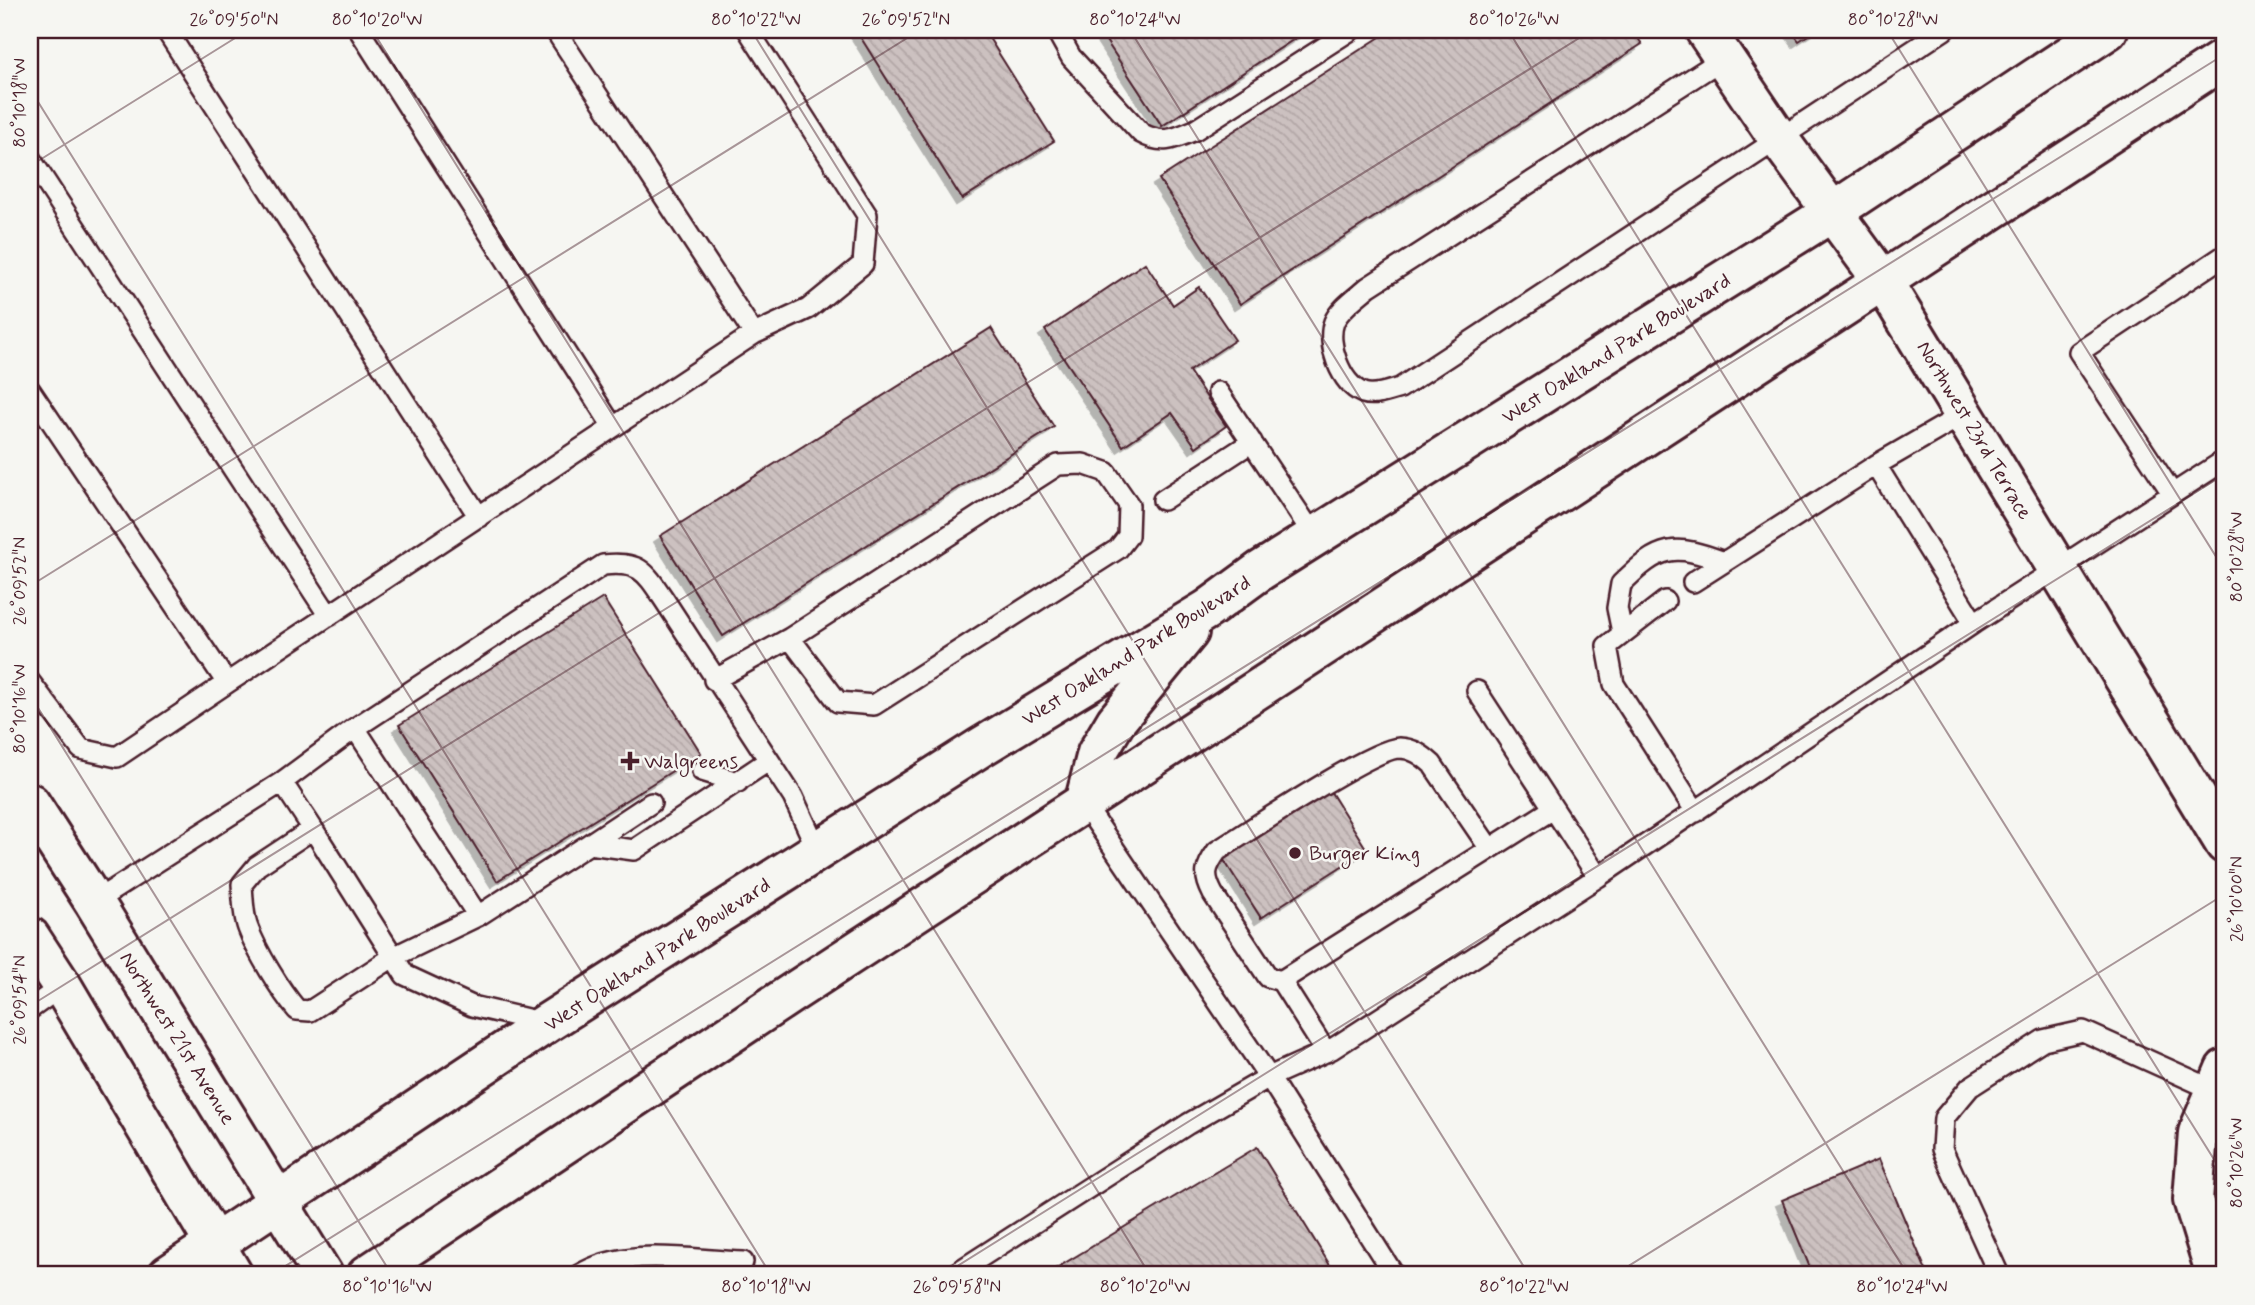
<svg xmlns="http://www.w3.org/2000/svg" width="2255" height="1305" viewBox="0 0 2255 1305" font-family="Mynerve,sans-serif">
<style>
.building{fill:url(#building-back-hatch);stroke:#4a1f2b;stroke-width:2;filter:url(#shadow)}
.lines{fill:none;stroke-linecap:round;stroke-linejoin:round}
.service-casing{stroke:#4a1f2b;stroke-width:24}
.minor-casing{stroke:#4a1f2b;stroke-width:44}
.tertiary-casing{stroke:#4a1f2b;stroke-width:44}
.primary-casing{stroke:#4a1f2b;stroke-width:44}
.service{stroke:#f6f6f2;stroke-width:19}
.minor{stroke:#f6f6f2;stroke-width:38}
.tertiary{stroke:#f6f6f2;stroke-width:38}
.primary{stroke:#f6f6f2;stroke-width:38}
.ticks{fill:none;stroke:#4a1f2b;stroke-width:2;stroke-opacity:0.45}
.poi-dot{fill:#4a1f2b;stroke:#f6f6f2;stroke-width:2.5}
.labels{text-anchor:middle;stroke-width:5;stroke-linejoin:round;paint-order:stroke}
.street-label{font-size:21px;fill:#4a1f2b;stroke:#f6f6f2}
.poi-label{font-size:21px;fill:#4a1f2b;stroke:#f6f6f2;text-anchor:start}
.neatline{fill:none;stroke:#4a1f2b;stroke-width:2.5}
.ticks-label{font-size:18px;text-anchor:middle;fill:#4a1f2b}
</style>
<defs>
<pattern id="building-back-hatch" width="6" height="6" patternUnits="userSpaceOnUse" patternTransform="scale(1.75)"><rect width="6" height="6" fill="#ccc1c0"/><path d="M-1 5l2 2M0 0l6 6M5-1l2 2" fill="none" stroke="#b1a5a5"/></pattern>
<filter id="shadow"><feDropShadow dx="-6" dy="6" stdDeviation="0" flood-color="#0004"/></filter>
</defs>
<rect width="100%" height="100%" fill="#f6f6f2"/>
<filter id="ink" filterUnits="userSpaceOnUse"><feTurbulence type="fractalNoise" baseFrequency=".0143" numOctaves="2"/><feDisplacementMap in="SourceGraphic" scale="14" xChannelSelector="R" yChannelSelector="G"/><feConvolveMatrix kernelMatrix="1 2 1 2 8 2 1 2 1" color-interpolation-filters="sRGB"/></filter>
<g filter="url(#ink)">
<path class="building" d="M856,30h128l70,111 -92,58z
M1099,30h209l-146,96z
M1391,30h241l10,14 -402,260 -81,-125z
M1791,30h25l-17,11z
M1145,263l28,42 26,-18 36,53 -46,31 37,55 -30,21 -24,-34 -49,33 -78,-116z
M991,328l63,99 -331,209 -63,-100z
M603,598l98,155 -204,128 -98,-156z
M1329,789l38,61 -106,68 -39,-61z
M1257,1147l79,128h-291z
M1879,1159l49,116h-115l-31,-75z"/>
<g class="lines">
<g class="service-casing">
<path id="service" d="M166,30l313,487
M359,30l254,397
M555,30l199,304
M1056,30l15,27 70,76c21,12 33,6 54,-3l156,-100
M1724,58l-356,229c-10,9 -29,22 -34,35 -8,21 6,61 29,71 12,4 26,-2 37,-5l544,-358
M30,158l299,458
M30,390l197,293 527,-349 54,-25 55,-45 4,-49 -119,-185
M1218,392l97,145
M2172,493l-93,-141 146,-97
M1163,500l89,-58
M1693,582l183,-117
M1665,601l-58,45 7,38 82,128
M1974,623l251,-163
M1622,632l-5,-24 4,-24c39,-39 53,-41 103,-22
M714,680l76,-42 268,-173 25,-1 23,8 23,33 -1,31 -10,13 -244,156 -36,-3 -48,-64
M30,682l51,67 36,8 110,-74
M355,728l123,188
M702,771l36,11
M282,782l31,47 -56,37 -15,18c1,14 1,31 6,44 9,24 32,62 49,82l13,1 83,-54 85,-41 111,-72 45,6 134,-89
M1084,804l185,273 125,198
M313,829l92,146 67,31 72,17
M589,844l62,-41
M1598,877l376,-254 -98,-158 90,-52
M94,902l188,-120 73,-54 248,-163c37,-4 42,6 62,36l128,196 25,54
M1281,981l272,-172
M30,1009l32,-23
M1326,1052l-45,-71 -13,-4 -55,-83c-10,-19 -8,-26 4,-43 32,-20 154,-102 182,-103 14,0 24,8 33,16l58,85
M579,1275c46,-29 110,-15 164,-13
M953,1275l235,-151 81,-47 63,-28 266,-172 -121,-186
M1999,1275l-57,-126 2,-31 26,-31 73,-47 40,-9 133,60"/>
</g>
<g class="minor-casing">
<path id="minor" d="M1705,30l73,108 104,142 343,564
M2216,1275l-23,-75 5,-67 27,-64"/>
</g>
<g class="tertiary-casing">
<path id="tertiary" d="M30,803l64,99 229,373
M30,937l32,49 171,289"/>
</g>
<g class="primary-casing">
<path id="primary" d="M1084,804l13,-51 19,-32 73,-89
M168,1275l379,-252 434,-276 227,-138 52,-38 574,-360 274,-181
M367,1275l425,-282 1433,-935"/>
</g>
<use href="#service" class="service"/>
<use href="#minor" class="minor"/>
<use href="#tertiary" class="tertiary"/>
<use href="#primary" class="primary"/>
</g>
</g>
<path class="ticks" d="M372,30l778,1245M751,30l778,1245M1130,30l778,1245M1508,30l717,1147M1887,30l338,541M30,89l741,1186M30,166l218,-136M30,586l890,-556M30,695l362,580M30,1006l1562,-976M271,1275l1954,-1221M943,1275l1282,-801M1614,1275l611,-381"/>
<g class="poi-dot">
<path d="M626.5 750.5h7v7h7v7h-7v7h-7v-7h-7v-7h7z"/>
<circle cx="1295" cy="853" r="7"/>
</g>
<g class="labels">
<g class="street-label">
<text transform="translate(1616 348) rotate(-32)" y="7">West Oakland Park Boulevard</text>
<text transform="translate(1975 430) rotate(59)" y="7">Northwest 23rd Terrace</text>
<text transform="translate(1136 650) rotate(-32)" y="7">West Oakland Park Boulevard</text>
<text transform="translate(657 954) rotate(-33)" y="7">West Oakland Park Boulevard</text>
<text transform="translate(178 1038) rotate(58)" y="7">Northwest 21st Avenue</text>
</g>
<g class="poi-label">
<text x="644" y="768">Walgreens</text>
<text x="1309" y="860">Burger King</text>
</g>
</g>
<rect width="2255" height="1305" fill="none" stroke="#f6f6f2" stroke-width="77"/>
<rect x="38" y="38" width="2178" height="1228" class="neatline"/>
<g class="ticks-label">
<text x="234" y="25">26°09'50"N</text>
<text x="377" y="25">80°10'20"W</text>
<text x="756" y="25">80°10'22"W</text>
<text x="906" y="25">26°09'52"N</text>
<text x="1135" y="25">80°10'24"W</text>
<text x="1514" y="25">80°10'26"W</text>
<text x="1893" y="25">80°10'28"W</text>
<text transform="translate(19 103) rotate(-90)" y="6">80°10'18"W</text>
<text transform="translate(2236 557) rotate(-90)" y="6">80°10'28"W</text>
<text transform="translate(19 581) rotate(-90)" y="6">26°09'52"N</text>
<text transform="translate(19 709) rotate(-90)" y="6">80°10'16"W</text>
<text transform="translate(2236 899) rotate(-90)" y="6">26°10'00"N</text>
<text transform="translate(19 1000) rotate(-90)" y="6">26°09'54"N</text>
<text transform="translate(2236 1163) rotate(-90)" y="6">80°10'26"W</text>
<text x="387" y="1292">80°10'16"W</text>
<text x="766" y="1292">80°10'18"W</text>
<text x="957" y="1292">26°09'58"N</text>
<text x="1145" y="1292">80°10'20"W</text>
<text x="1524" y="1292">80°10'22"W</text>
<text x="1902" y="1292">80°10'24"W</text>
</g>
</svg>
